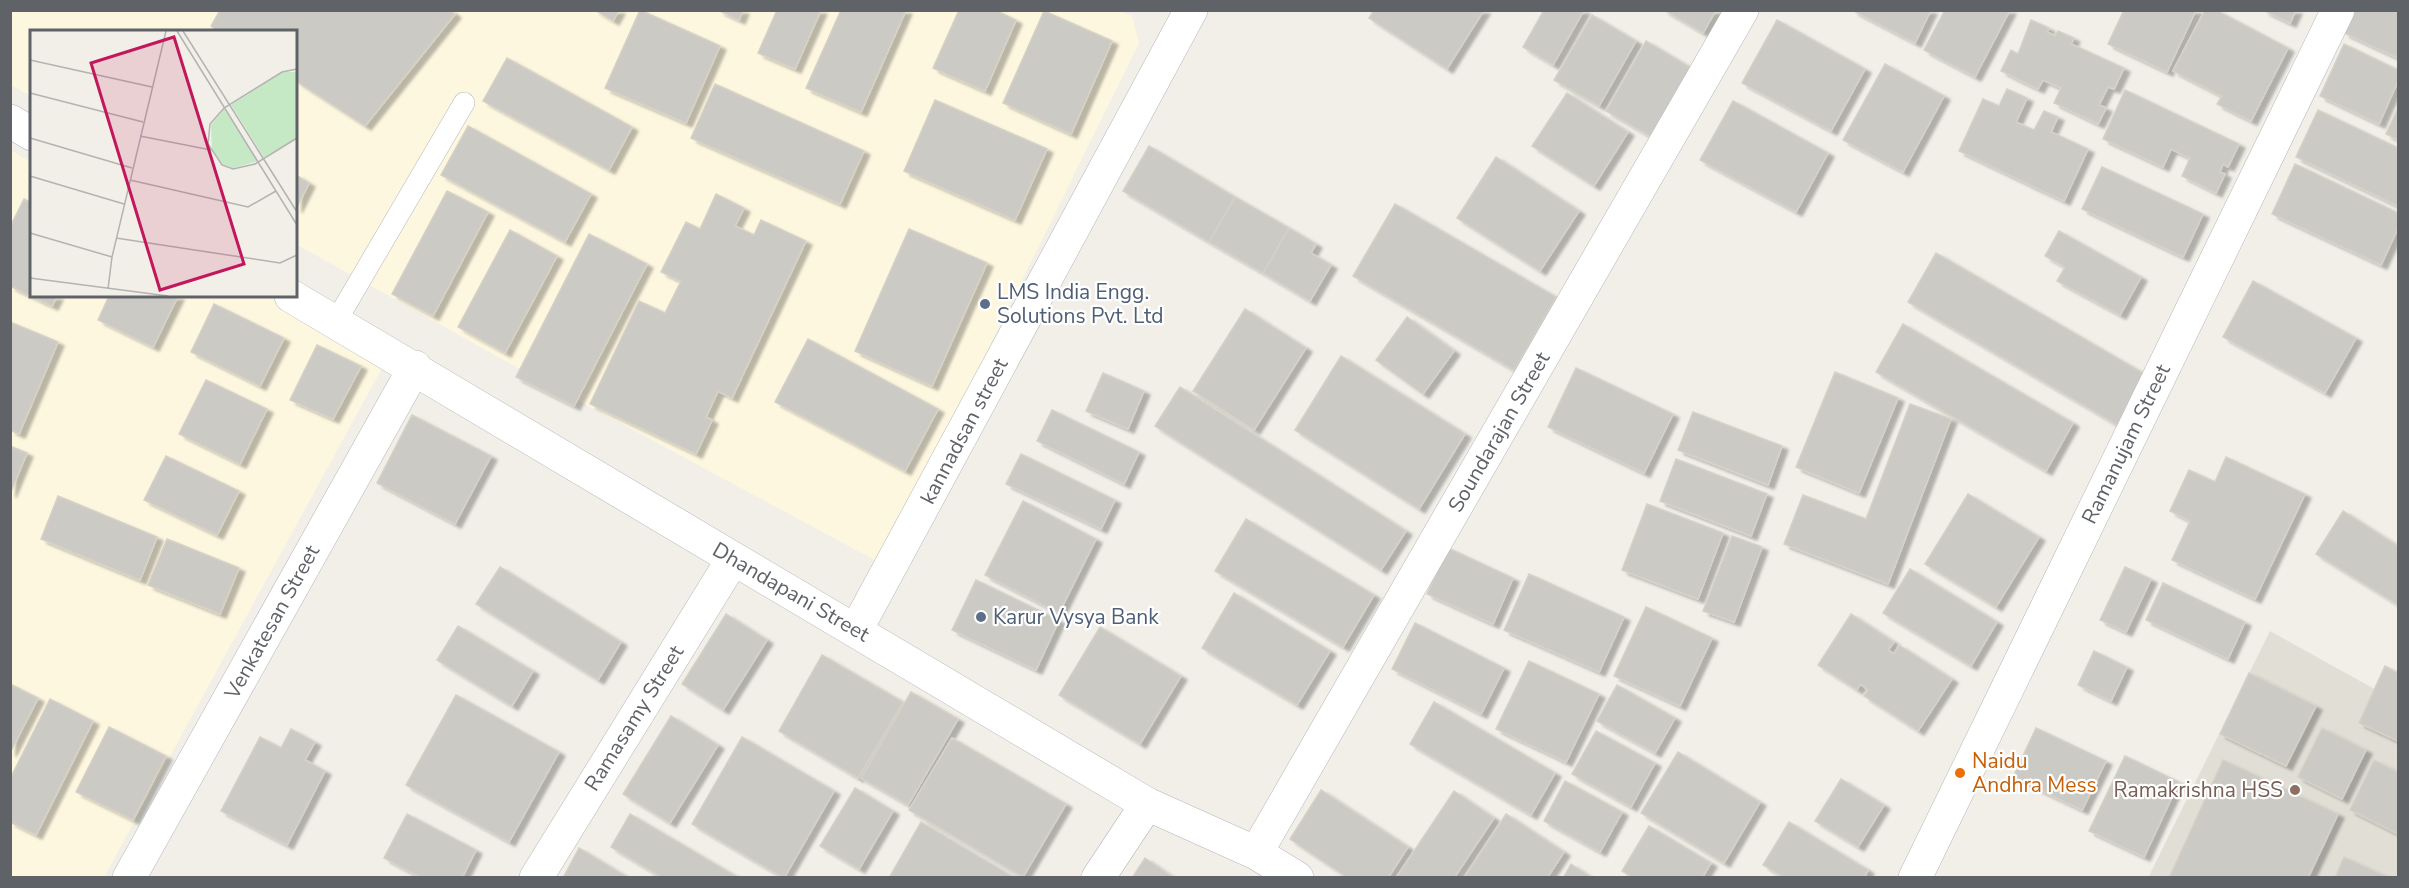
<svg xmlns="http://www.w3.org/2000/svg" width="2409" height="888" viewBox="0 0 2409 888" font-family="'Nunito Sans',sans-serif">
<style>
.commercial{fill:#fef7e0}
.education{fill:#e1ded6}
.building{fill:#cccac5;stroke:#d6d1c6;stroke-width:1.5;filter:url(#shadow)}
.lines{fill:none;stroke-linecap:round;stroke-linejoin:round}
.service-casing{stroke:#b5b8bc;stroke-width:22}
.minor-casing{stroke:#b5b8bc;stroke-width:34}
.service{stroke:#fff;stroke-width:21}
.minor{stroke:#fff;stroke-width:33}
.service-dot{fill:#5c6f8a;stroke:#fff;stroke-width:2}
.food-dot{fill:#e8710a;stroke:#fff;stroke-width:2}
.education-dot{fill:#8d6e63;stroke:#fff;stroke-width:2}
.labels{text-anchor:middle;stroke-width:4.5;stroke-linejoin:round;paint-order:stroke}
.service-label{font-size:21px;fill:#4e5e75;stroke:#fff;text-anchor:start}
.street-label{font-size:21px;fill:#5f6368;stroke:#fff}
.food-label{font-size:21px;fill:#c56008;stroke:#fff;text-anchor:start}
.education-label{font-size:21px;fill:#785e54;stroke:#fff;text-anchor:end}
.inset-road{fill:none;stroke:#b3b3b1;stroke-width:1.5}
.view{fill:#c2185b;fill-opacity:0.15;stroke:#c2185b;stroke-width:3}
.inset-edge{fill:none;stroke:#5f6368;stroke-width:3}
</style>
<defs>
<filter id="shadow"><feDropShadow dx="6" dy="4" stdDeviation="1.5" flood-color="#0004"/></filter>
</defs>
<rect width="100%" height="100%" fill="#f1efe8"/>
<path class="commercial" d="M11,10h1105l16,6 7,27 -257,521 -362,-195 -224,-125v-212h-264l-1,64 -20,-11z
M10,150l21,12 1,134h244l112,61 -284,520h-93z"/>
<path class="education" d="M2270,631l128,71v175l-250,1z"/>
<path class="building" d="M220,10h230l5,4 -90,112 -69,-45v-49h-77l-8,-6z
M595,10h24l-6,11z
M640,10l80,36 -34,77 -81,-35z
M718,10h25l-4,10z
M777,10h44l-26,59 -37,-16z
M841,10h65l-45,102 -55,-24z
M959,10h36l21,10 -31,71 -52,-23z
M1374,10h110l-37,59 -78,-51z
M1544,10h40l-31,55 -30,-18z
M1664,10h52l-13,23z
M1852,10h79l-16,33z
M1945,10h65l-35,67 -51,-27z
M2124,10h72l-29,62 -59,-28z
M2205,10h11l72,38 -37,73 -34,-17 5,-8 -49,-25z
M2263,10h33l-6,13z
M2355,10h38l5,3v45l-54,-25z
M1044,11l68,30 -41,93 -68,-31z
M1592,15l44,26 -37,65 -45,-26z
M1777,20l88,49 -34,62 -89,-48z
M2031,20l18,8 -2,4 8,4 3,-5 16,7 -3,6 53,24 -10,21 -6,-2 -9,18 7,3 -8,16 -44,-21 7,-15 -18,-8 -5,9 -37,-18 10,-21 7,4z
M1646,41l49,29 -40,69 -49,-28z
M2344,44l54,26v11l-19,43 -59,-28z
M507,58l125,69 -23,43 -126,-69z
M1885,64l59,32 -41,76 -60,-32z
M715,84l149,67 -24,53 -149,-66z
M2007,89l20,9 -11,24 18,8 10,-19 14,6 -7,15 37,17 -24,52 -105,-50 24,-52 16,7z
M2125,90l114,54 -11,23 -5,-3 -3,8 5,2 -9,19 -34,-17 8,-18 -19,-9 -8,18 -60,-28z
M1567,93l61,39 -34,54 -62,-40z
M935,100l112,49 -32,71 -111,-49z
M1733,101l95,52 -32,59 -96,-52z
M2398,108v32l-12,-6z
M2318,110l80,38v58l-102,-49z
M468,126l123,68 -26,48 -124,-67z
M1149,146l86,51 -26,45 -86,-51z
M1496,157l83,54 -39,60 -83,-53z
M2295,164l103,49v15l-17,37 -109,-51z
M2102,167l101,47 -20,43 -101,-48z
M296,175l13,8 -13,26z
M447,191l41,21 -55,104 -41,-22z
M716,194l28,14 -9,18 19,9 7,-15 45,21 -74,157 -14,-7 -12,26 6,3 -16,34 -106,-50 49,-103 26,12 16,-32 -20,-9 25,-50 14,7z
M1235,197l54,31 -26,45 -54,-31z
M24,199l8,4v93h25l-5,10 -42,-20v-59z
M1395,204l161,93 -42,73 -161,-94z
M1289,228l27,16 -5,9 20,12 -21,36 -47,-28z
M909,229l78,34 -55,123 -77,-35z
M510,230l47,26 -52,97 -47,-26z
M2059,231l82,46 -21,38 -63,-34 8,-14 -20,-11z
M589,234l58,30 -73,142 -58,-29z
M1936,253l219,127 -29,50 -218,-128z
M2253,281l103,57 -31,55 -102,-56z
M109,296h69l-25,51 -55,-27z
M214,304l70,34 -24,48 -69,-34z
M1245,309l61,39 -52,82 -61,-39z
M1407,317l47,34 -31,43 -47,-34z
M10,322l48,20 -39,92 -9,-4z
M1903,324l170,99 -27,48 -170,-99z
M808,339l130,70 -33,62 -130,-69z
M317,345l44,21 -28,53 -43,-19z
M1341,356l124,78 -46,75 -124,-79z
M1576,368l97,46 -29,59 -96,-46z
M1835,372l63,26 -39,95 -63,-26z
M1103,373l41,18 -16,38 -42,-18z
M206,380l61,29 -27,55 -61,-30z
M1180,387l226,144 -25,39 -226,-144z
M1910,404l41,15 -63,165 -104,-40 19,-49 63,24z
M1052,410l87,42 -15,32 -87,-43z
M1693,412l89,34 -14,39 -90,-35z
M412,415l79,41 -36,68 -78,-41z
M10,446l17,7 -17,41z
M1021,454l94,46 -14,29 -95,-45z
M166,456l73,35 -22,44 -73,-35z
M2226,457l79,37 -50,105 -83,-39 18,-39 -20,-10 19,-41 26,12z
M1676,459l91,35 -16,42 -91,-35z
M1968,494l71,43 -43,70 -71,-43z
M58,496l99,41 -17,43 -99,-41z
M1023,501l73,38 -37,74 -74,-38z
M1647,504l76,29 -25,66 -76,-29z
M2343,511l55,35v59l-82,-51z
M1246,519l128,76 -31,52 -128,-76z
M1732,536l30,11 -28,75 -31,-11z
M167,539l72,29 -19,46 -72,-29z
M1448,548l65,30 -20,46 -66,-30z
M500,567l121,75 -23,38 -122,-76z
M2125,567l26,12 -25,53 -26,-12z
M1910,569l87,53 -26,44 -88,-53z
M1529,574l95,43 -25,55 -95,-42z
M976,580l83,40 -23,50 -84,-40z
M2163,583l82,39 -17,37 -82,-39z
M1234,593l96,58 -33,54 -95,-57z
M1646,607l66,31 -32,68 -66,-30z
M726,614l41,26 -44,70 -41,-26z
M1851,614l43,28 -6,8 6,4 5,-9 53,34 -34,52 -54,-35 4,-6 -8,-6 -3,6 -39,-25z
M1415,623l89,45 -23,46 -89,-45z
M458,626l75,45 -21,35 -75,-46z
M1100,627l81,49 -41,68 -81,-49z
M2094,651l33,16 -16,34 -33,-16z
M822,655l81,47 -45,76 -79,-47z
M1529,661l70,33 -33,68 -70,-33z
M2385,666l13,7v68l-39,-18z
M2249,673l67,33 -30,60 -66,-32z
M10,684l28,14 -28,55z
M1617,685l58,33 -20,35 -58,-32z
M911,692l47,27 -50,86 -47,-27z
M456,695l103,57 -50,90 -103,-57z
M50,699l43,22 -57,114 -26,-13v-43z
M1434,702l121,71 -24,42 -121,-71z
M671,716l47,29 -48,78 -47,-29z
M109,727l57,29 -33,64 -57,-28z
M2036,728l70,33 -24,49 -69,-33z
M2322,728l44,22 -24,49 -44,-22z
M291,729l24,13 -10,18 20,11 -38,74 -66,-34 39,-74 21,11z
M1596,731l59,32 -24,44 -59,-33z
M742,737l92,54 -50,87 -92,-54z
M952,738l114,66 -43,73 -114,-67z
M1678,752l82,50 -36,61 -83,-50z
M2125,756l54,26 -35,75 -55,-26z
M2223,760l115,54 -30,64h-139z
M2374,760l24,12v62l-48,-24z
M1841,779l43,26 -26,42 -43,-26z
M1565,781l57,31 -22,40 -56,-31z
M855,788l38,23 -34,58 -39,-23z
M1321,790l87,57 -20,31h-40l-58,-39z
M1454,791l40,27 -40,60h-58z
M407,814l69,36 -14,28h-40l-38,-20z
M630,814l109,64h-76l-52,-31z
M1506,814l58,38 -17,26h-83z
M921,822l94,56h-126z
M1789,822l79,48 -4,8h-79l-22,-13z
M1649,826l62,37 -9,15h-69l-11,-7z
M579,848l50,30h-66z
M2344,857l46,21h-55z
M1145,858l29,20h-42z
M1571,864l21,14h-29z"/>
<g class="lines">
<g class="service-casing">
<path id="service" d="M335,323l129,-220"/>
</g>
<g class="minor-casing">
<path id="minor" d="M10,121l22,13
M291,296l856,508 109,49 41,25
M856,630l335,-620
M1256,853l486,-843
M129,878l286,-511
M536,878l197,-319
M1098,878l49,-74
M1915,878l423,-868"/>
</g>
<use href="#service" class="service"/>
<use href="#minor" class="minor"/>
</g>
<g class="service-dot">
<circle cx="985" cy="304" r="6"/>
<circle cx="981" cy="617" r="6"/>
</g>
<circle class="food-dot" cx="1960" cy="773" r="6"/>
<circle class="education-dot" cx="2295" cy="790" r="6"/>
<g class="labels">
<g class="service-label">
<text x="997" y="299">LMS India Engg.<tspan x="997" dy="24">Solutions Pvt. Ltd</tspan></text>
<text x="993" y="624">Karur Vysya Bank</text>
</g>
<g class="street-label">
<text transform="translate(964 431) rotate(-62)" y="7">kannadsan street</text>
<text transform="translate(1499 432) rotate(-60)" y="7">Soundarajan Street</text>
<text transform="translate(2126 444) rotate(-64)" y="7">Ramanujam Street</text>
<text transform="translate(791 592) rotate(30)" y="7">Dhandapani Street</text>
<text transform="translate(272 622) rotate(-61)" y="7">Venkatesan Street</text>
<text transform="translate(634 718) rotate(-58)" y="7">Ramasamy Street</text>
</g>
<g class="food-label">
<text x="1972" y="768">Naidu<tspan x="1972" dy="24">Andhra Mess</tspan></text>
</g>
<g class="education-label">
<text x="2283" y="797">Ramakrishna HSS</text>
</g>
</g>
<g transform="translate(30 30)">
<rect width="267" height="267" fill="#f1efe8"/>
<path d="M252,42h15v66l-33,19 -33,-52zM194,79l34,52 -25,7 -11,-4 -10,-14 -1,-25z" fill="#c5e8c5"/>
<path class="inset-road" d="M147,1l120,194M153,1l114,181M0,30l122,27M267,39l-15,3 -58,36 -14,16 -2,20 14,21 11,4 22,-5 42,-26M0,63l113,29M110,106l71,14M0,108l102,30M0,146l94,28M100,150l118,27 28,-16M0,203l82,24M86,208l164,25 17,-8M0,248l138,18M78,259l4,-32 54,-226"/>
<path class="view" d="M144,7l70,227 -84,26 -69,-227z"/>
<rect width="267" height="267" class="inset-edge"/>
</g>
<rect width="2409" height="888" fill="none" stroke="#5f6368" stroke-width="24"/>
</svg>
